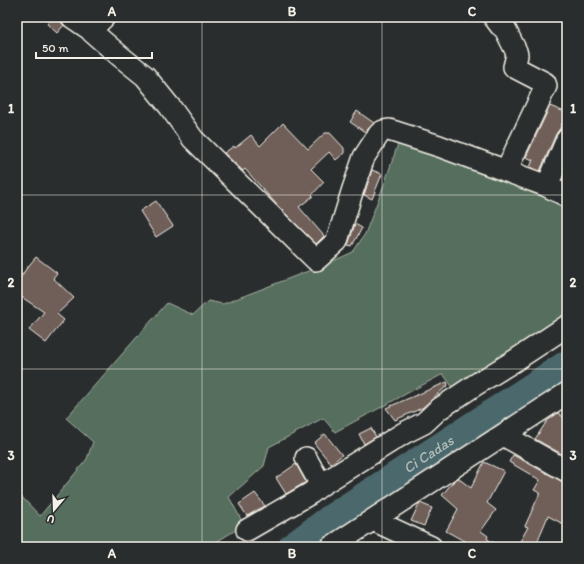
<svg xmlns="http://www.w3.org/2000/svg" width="584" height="564" viewBox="0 0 584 564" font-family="Itim,sans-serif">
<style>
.green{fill:#556e5d;stroke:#a4b0a2}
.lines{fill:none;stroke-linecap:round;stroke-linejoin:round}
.river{stroke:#4b696d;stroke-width:28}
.building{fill:#705e58;stroke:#f4f1e8}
.minor-casing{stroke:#f4f1e8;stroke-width:24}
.minor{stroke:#2a2d2e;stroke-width:21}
.grid{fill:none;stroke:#f4f1e8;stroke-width:1;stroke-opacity:0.55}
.labels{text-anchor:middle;stroke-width:4;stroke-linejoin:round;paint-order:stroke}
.water-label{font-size:15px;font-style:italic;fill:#b0bbb7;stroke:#2a2d2e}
.neatline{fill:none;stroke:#f4f1e8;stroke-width:1.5}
.grid-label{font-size:13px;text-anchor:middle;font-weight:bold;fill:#f4f1e8}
</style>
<rect width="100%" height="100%" fill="#2a2d2e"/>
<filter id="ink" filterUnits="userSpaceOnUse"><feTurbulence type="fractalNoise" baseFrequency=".025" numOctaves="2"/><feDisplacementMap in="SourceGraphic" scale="8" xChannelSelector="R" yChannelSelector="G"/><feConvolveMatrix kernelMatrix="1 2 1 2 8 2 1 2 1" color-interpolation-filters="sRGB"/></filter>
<g filter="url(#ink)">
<path class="green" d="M400,138l103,38 64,31v113l-111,72 -13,-18 -108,58 -12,-14 -54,29 -5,19 -35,31 15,28 -36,22h-191v-55l23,24 47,-57 6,-17 -27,-24 101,-115 26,12 15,-14 15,3 106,-41 24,-11 12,-18 20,-52z"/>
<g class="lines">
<path class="river" id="s1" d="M292,547l39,-29 236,-154"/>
</g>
<path class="building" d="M53,17h7l1,5 3,3 -7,8 -10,-9z
M550,106l17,7 -8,17 -3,4 -16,37 -10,-4 3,-7 -7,-3z
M357,111l17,12 -9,9 -15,-10z
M283,123l25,26 17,-16h5l14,15v5l-8,7 -7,-8 -18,17 13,13 -12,13 1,1 -14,11 25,29 -8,8 -39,-39 -32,-36 -2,2 -19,-18 10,-7 1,2 16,-13 9,11z
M372,170l10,4 -10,25 -8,-4z
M156,201l17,25 -17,11 -16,-26z
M355,224l7,4 -10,18 -4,-1z
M36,257l21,16 -4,5 21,20 -17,16 7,6 -18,23 -17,-13 15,-18 -27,-18v-11l9,-14z
M447,382l1,3 -26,23 -27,12 -9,-12z
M558,413l9,7v37l-32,-18 12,-18z
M371,428l5,9 -12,7 -5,-10z
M325,434l17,21 -11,9 -17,-21z
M513,455l48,26 6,2v43l-19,-10 -13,31h-18l11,-20 -3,-1 15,-33 -6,-3 6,-10 -31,-18z
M484,462l20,9 -17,32 9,7 -15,21 7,5 -1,3 15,8h-27l-29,-16 12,-22 -16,-14 11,-13 5,-4 13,10z
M296,464l10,18 -20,12 -10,-16z
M255,493l10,13 -18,10 -8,-12z
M420,503l12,5 -8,18 -13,-5 8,-17z"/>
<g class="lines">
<g class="minor-casing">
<path id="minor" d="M72,17l19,13 1,2 28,24 25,20 25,31 23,32 123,121 21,-19 15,-49 12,-35 15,-23 4,-3 6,-1 50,16 108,40 20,10
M494,17l6,8 5,4 11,22 1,4 -3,12 31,16 1,3 -40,85
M91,30l13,-13
M547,186l20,-47
M503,435l64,36
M306,458l15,27
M373,520l58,27
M247,530l64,-37 10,-8 83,-52 20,-10 15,-14 36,-24 39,-24 53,-35
M331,547l236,-154"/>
</g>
<use href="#minor" class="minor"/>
</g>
</g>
<path class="grid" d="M202,17v530M382,17v530M17,195h550M17,369h550"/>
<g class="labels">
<g class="water-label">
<text dy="5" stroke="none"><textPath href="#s1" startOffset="165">Ci Cadas</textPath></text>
</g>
</g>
<rect width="584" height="564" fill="none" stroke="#2a2d2e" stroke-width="44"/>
<g transform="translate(54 510) rotate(199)" stroke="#2a2d2e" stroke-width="3" paint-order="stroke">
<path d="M0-3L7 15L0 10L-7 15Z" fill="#f4f1e8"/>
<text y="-6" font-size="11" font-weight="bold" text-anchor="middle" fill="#f4f1e8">U</text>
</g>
<path d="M36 52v6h116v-6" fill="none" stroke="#f4f1e8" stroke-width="2"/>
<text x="42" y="52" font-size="12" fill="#f4f1e8" stroke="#2a2d2e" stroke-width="3" paint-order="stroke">50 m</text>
<rect x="22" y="22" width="540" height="520" class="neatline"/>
<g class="grid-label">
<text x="112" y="16">A</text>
<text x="292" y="16">B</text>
<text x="472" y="16">C</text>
<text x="11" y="113">1</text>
<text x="573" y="113">1</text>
<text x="11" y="287">2</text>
<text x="573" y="287">2</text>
<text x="11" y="460">3</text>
<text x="573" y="460">3</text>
<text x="112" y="558">A</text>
<text x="292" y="558">B</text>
<text x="472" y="558">C</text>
</g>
</svg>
